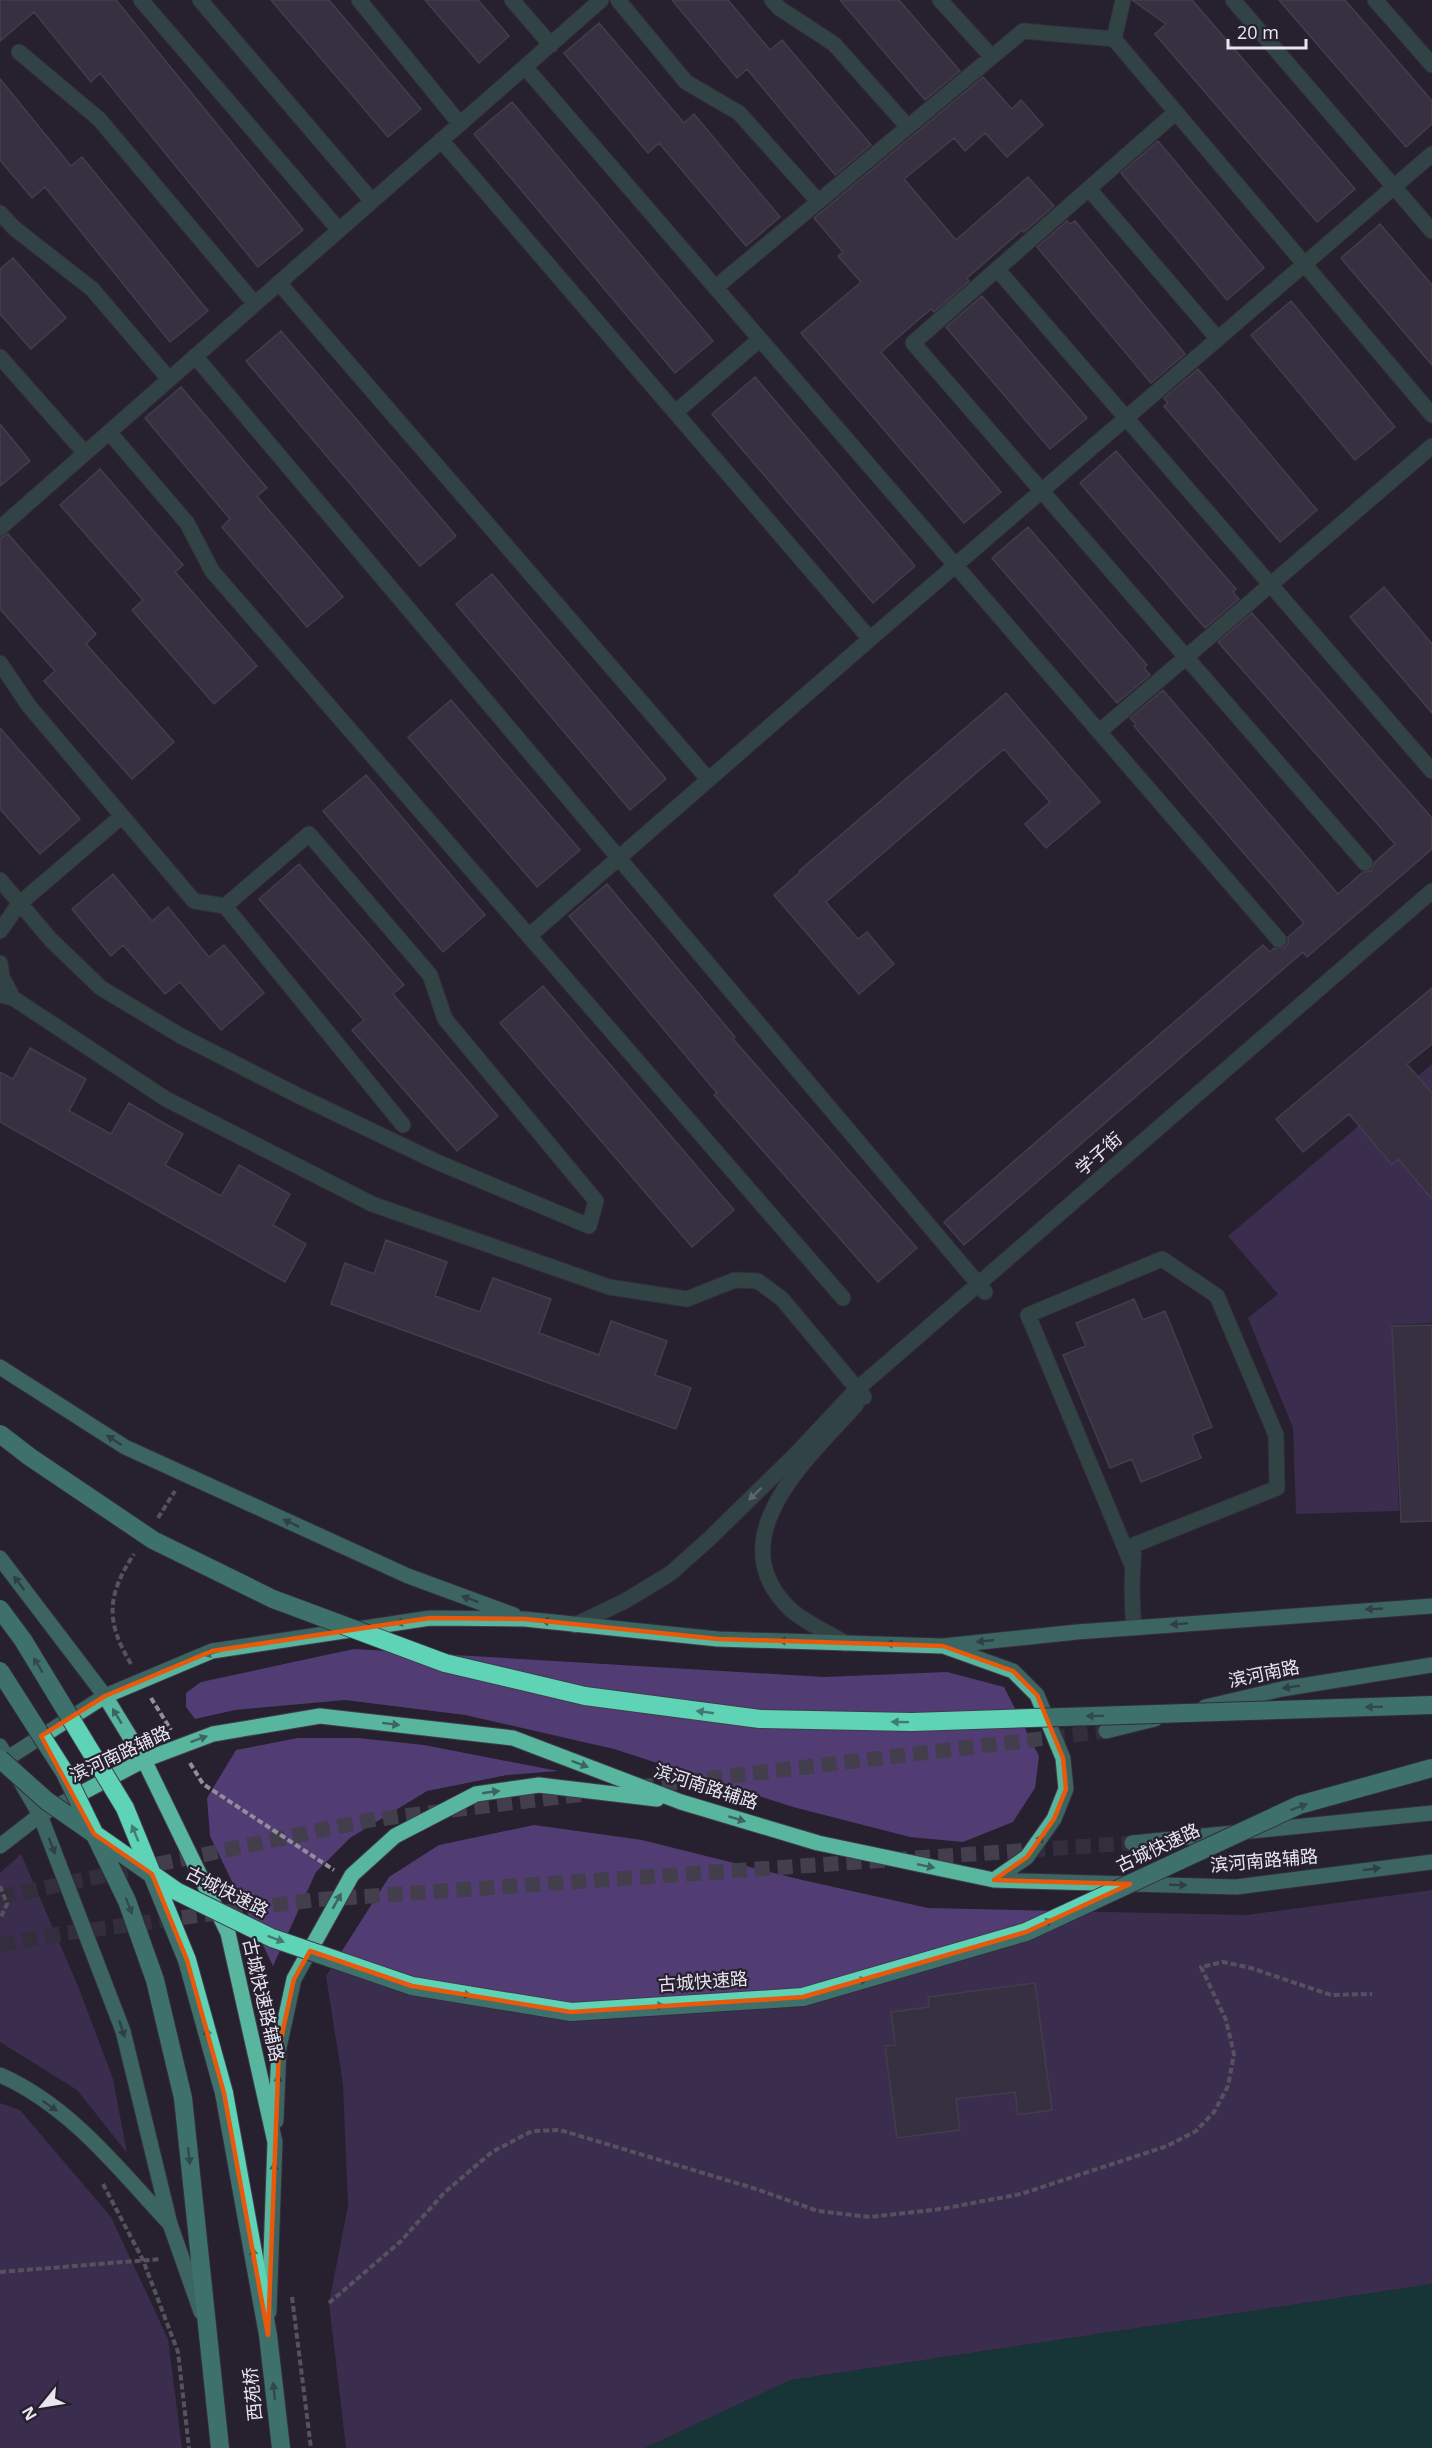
<svg xmlns="http://www.w3.org/2000/svg" width="1432" height="2448" viewBox="0 0 1432 2448" font-family="'Open Sans','Noto Sans SC',sans-serif">
<style>
.green{fill:#523c74}
.water{fill:#064d3f}
.building{fill:#494354;stroke:#655f70;stroke-width:1.5}
.lines{fill:none;stroke-linecap:round;stroke-linejoin:round}
.major-tunnel{stroke:#433e4c;stroke-width:15;stroke-dasharray:15 8;stroke-linecap:butt}
.minor-casing{stroke:#413c4a;stroke-width:17}
.major-casing{stroke:#413c4a;stroke-width:17}
.highway-casing{stroke:#413c4a;stroke-width:20}
.path{stroke:#918d99;stroke-width:4;stroke-dasharray:6 3;stroke-linecap:butt}
.minor{stroke:#426d60;stroke-width:15}
.major{stroke:#57b69d;stroke-width:15}
.highway{stroke:#5ed3b6;stroke-width:18}
.highway-bridge-casing{stroke:#413c4a;stroke-width:20;stroke-linecap:butt}
.highway-bridge{stroke:#5ed3b6;stroke-width:18}
.oneway{fill:#3c6460}
.oneway2{fill:#a6b6b6}
.oneway3{fill:#427a72}
.marked{fill:none;stroke:#e8590c;stroke-width:4.5;stroke-linejoin:round}
.labels{text-anchor:middle;stroke-width:4.5;stroke-linejoin:round;paint-order:stroke}
.street-label{font-size:18px;fill:#e9e6f0;stroke:#26202f}
</style>
<rect width="100%" height="100%" fill="#26202f"/>
<path class="green" d="M1432,1064v259l-40,2 7,186 -103,3 -3,-86 -45,-110 30,-24 -50,-58z
M354,1649l470,28 123,-5 57,15 35,69 -4,32 -22,34 -50,20 -53,-5 -117,-30 -179,-58 -149,-34 -120,-15 -110,10 -40,9 -9,-12v-14l15,-11z
M298,1738h60l66,7 134,26 -51,4 -80,16 -77,47 -34,34 -43,94 -63,-130 -3,-38 29,-48z
M534,1825l108,15 156,39 130,29 319,7 185,-25v394l-641,96 -146,68h-299l-17,-145 19,-97 -5,-122 -17,-108 63,-99 50,-32z
M21,1854l57,132 35,93 14,74 -50,-63 -77,-48v-169z
M0,2103l20,7 91,107 57,122 14,109h-182z"/>
<path class="water" d="M1432,2284v164h-787l146,-68z"/>
<path class="building" d="M0,0h116l187,230 -45,37 -158,-194 -9,9 -57,-70 -34,29z
M271,0h58l92,109 -33,28z
M425,0h53l31,36 -30,27z
M672,0h56l42,50 12,-10 89,105 -36,30 -88,-106 -10,9z
M840,0h59l61,71 -35,29z
M1132,0h60l163,189 -38,33 -162,-188 11,-10z
M1279,0h66l87,101v23l-26,23z
M599,23l85,100 10,-9 86,103 -34,29 -87,-103 -11,10 -84,-100z
M983,77l29,32 9,-9 22,25 -36,32 -22,-24 -20,18 -11,-13 -50,41 52,61 72,-63 26,29 -30,26 -2,-2 -55,48 2,3 -35,31 -3,-3 -50,43 120,140 -37,31 -163,-190 60,-51 -23,-26 5,-4 -29,-34z
M0,79l71,87 11,-9 126,154 -38,31 -125,-155 -13,11 -32,-38z
M512,102l201,239 -38,32 -201,-239z
M1158,141l106,127 -37,32 -106,-127z
M1067,221l3,3 5,-3 110,133 -34,29 -114,-136z
M1380,224l52,61v80l-91,-107z
M13,258l53,60 -35,31 -31,-35v-45z
M982,296l105,122 -37,31 -104,-122z
M1291,301l104,126 -40,33 -104,-125z
M281,331l175,205 -36,30 -174,-205z
M1198,369l119,141 -37,32 -116,-136 4,-3 -4,-5z
M755,377l160,189 -42,37 -161,-189z
M181,387l86,101 -10,8 86,101 -36,30 -85,-100 8,-8 -85,-101z
M0,424l30,37 -30,25z
M1116,451l120,138 -3,3 6,7 -34,29 -125,-145z
M100,469l83,96 -8,7 82,94 -43,38 -82,-94 11,-10 -83,-95z
M1028,527l119,138 -3,3 6,7 -33,28 -125,-145z
M8,534l88,100 -10,10 88,98 -42,37 -88,-98 11,-10 -55,-62v-71z
M492,574l174,205 -36,31 -174,-206z
M1384,587l48,57v69l-82,-96z
M1252,613l180,205v31l-125,108 -4,-5 -339,293 -20,-23 319,-277 7,7 4,-4h11l3,-5v-6l16,-14 -170,-197 2,-2 -6,-6 33,-28 175,204 25,-22 8,-1 4,-9 20,-18 -177,-202z
M1006,693l94,109 -54,46 -21,-24 25,-22 -46,-53 -178,153 32,37 9,-7 27,32 -35,30 -85,-99 26,-23 -1,-1z
M451,700l129,150 -43,37 -129,-150z
M0,728l80,91 -40,35 -40,-45z
M366,775l119,140 -42,37 -120,-141z
M299,864l105,121 -11,9 105,122 -41,35 -105,-121 12,-10 -105,-121z
M113,874l39,47 16,-14 41,50 15,-12 40,48 -43,37 -41,-48 -15,12 -42,-49 -12,11 -39,-47z
M607,884l128,153 -2,2 184,209 -39,34 -164,-187 3,-2 -148,-177z
M543,986l191,224 -42,37 -192,-224z
M1432,988v56l-25,20 25,29v106l-34,-40 -6,6 -43,-51 -46,38 -27,-33z
M30,1048l56,31 -17,32 42,23 18,-31 54,31 -18,31 56,31 18,-31 51,29 -17,31 33,19 -21,38 -285,-160v-50l13,7z
M386,1240l61,22 -12,34 45,16 13,-34 58,21 -12,34 60,22 12,-34 56,20 -12,34 36,13 -15,41 -345,-125 14,-41 29,11z
M1134,1299l9,21 22,-9 47,116 -20,8 9,23 -60,24 -9,-23 -22,9 -47,-113 23,-9 -10,-23z
M1432,1325v196l-31,1 -9,-196z
M1035,1983l17,127 -34,5 -3,-23 -59,7 4,31 -63,8 -12,-92 10,-1 -4,-33 38,-5 -1,-10z"/>
<g class="lines">
<path class="major-tunnel" d="M639,1787l467,-56
M0,1897l370,-77 215,-26
M0,1945l60,-11 253,-34 819,-57"/>
<g class="minor-casing">
<path id="minor" d="M141,0l198,230
M200,0l172,201
M359,0l101,124
M512,0l39,45
M618,0l68,82 53,31 79,88
M772,0l7,8 55,36 74,83
M940,0l52,57
M1233,0l199,231
M1375,0l57,65
M1114,39l9,-39
M19,52l80,67 156,185
M525,67l754,873
M1176,112l-263,231 452,520
M441,140l429,499 562,-485
M1089,189l129,150
M0,213l14,15 78,61 77,90
M997,269l435,502
M279,283l429,496
M716,287l307,-256 91,8 318,376
M195,356l790,936
M0,357l85,96
M676,412l84,-73
M109,432l78,91 25,48 631,727
M0,528l601,-528
M0,663l29,43 165,195 31,5 178,219
M1100,731l332,-285
M0,880l51,60 50,48 80,48 116,59 140,67 152,64 7,-25 -151,-182 -15,-44 -121,-141 -84,72
M0,931l19,-27 103,-88
M529,936l341,-297
M0,963l2,14 11,21
M0,995l13,3 153,101 206,105 237,83 78,12 48,-19 23,1 24,18 82,98
M1132,1565l-104,-250 134,-56 55,37 59,139 1,53 -143,57c-2,30 -3,53 0,83
M575,1625l50,-24 46,-28 38,-34 88,-86 59,-63 576,-499
M845,1643c-17,-11 -40,-20 -55,-34 -73,-71 18,-151 66,-204"/>
</g>
<g class="major-casing">
<path id="major" d="M0,1367l125,80 283,129 106,39
M0,1558l105,138 39,64 84,173 47,209 -6,170
M946,1647l67,24 24,24 26,63 3,31 -12,30 -27,38 -33,23
M1205,1707l77,-18 150,-24
M1106,1731l49,-12
M0,1746l40,69 83,216 47,193 31,88
M0,1763l105,-67 107,-45 218,-33 95,1 193,20 225,7 134,-14 355,-26
M1132,1843l300,-30
M0,1846l40,-31 104,-55 69,-26 107,-18 193,22 168,64 137,41 176,37 242,7 196,-25
M0,2075c69,30 118,93 168,147
M276,2121l3,-73 15,-69 58,-104 43,-39 81,-42 63,-9 118,14"/>
</g>
<g class="highway-casing">
<path id="highway" d="M224,2093l44,242 13,113
M183,2098l37,350"/>
</g>
<path class="path" d="M158,1518l17,-27
M131,1664c-26,-43 -24,-69 3,-110
M151,1698l20,32
M190,1763l13,21 131,86
M0,1886l7,18 -7,15
M103,2184l40,76 35,92 11,96
M0,2272l161,-13
M292,2297l19,151
M329,2303l71,-61 45,-50 47,-40 40,-21 28,-1 193,58 65,23 52,6 71,-8 80,-15 146,-48 29,-15 18,-19 14,-26 6,-32 -8,-34 -25,-53 22,-5 28,6 80,27 41,-1"/>
<use href="#minor" class="minor"/>
<use href="#major" class="major"/>
<use href="#highway" class="highway"/>
<g class="highway-bridge-casing">
<path id="highway-bridge" d="M0,1434l30,23 123,83 120,59 172,64 140,33 175,23 152,3 520,-17
M0,1609l23,31 102,168 62,152 37,133
M0,1671l65,102 62,128 28,79 28,118
M0,1759l47,42 129,90 96,47 140,48 159,26 232,-15 223,-65 273,-127 133,-37"/>
</g>
<use href="#highway-bridge" class="highway-bridge"/>
</g>
<defs><path id="oneway-solid" d="M-6-.8H1V-3.2L6.5 0L1 3.2V.8H-6Z" transform="scale(1.5)"/></defs>
<g class="oneway">
<use href="#oneway-solid" transform="translate(114 1440) rotate(-147)"/>
<use href="#oneway-solid" transform="translate(291 1523) rotate(-155)"/>
<use href="#oneway-solid" transform="translate(19 1583) rotate(-127)"/>
<use href="#oneway-solid" transform="translate(470 1599) rotate(-160)"/>
<use href="#oneway-solid" transform="translate(1374 1609) rotate(177)"/>
<use href="#oneway-solid" transform="translate(404 1622) rotate(171)"/>
<use href="#oneway-solid" transform="translate(550 1622) rotate(-173)"/>
<use href="#oneway-solid" transform="translate(1179 1624) rotate(175)"/>
<use href="#oneway-solid" transform="translate(787 1641) rotate(-178)"/>
<use href="#oneway-solid" transform="translate(985 1641) rotate(174)"/>
<use href="#oneway-solid" transform="translate(894 1644) rotate(-178)"/>
<use href="#oneway-solid" transform="translate(212 1653) rotate(164)"/>
<use href="#oneway-solid" transform="translate(1291 1687) rotate(171)"/>
<use href="#oneway-solid" transform="translate(117 1716) rotate(-121)"/>
<use href="#oneway-solid" transform="translate(391 1724) rotate(7)"/>
<use href="#oneway-solid" transform="translate(199 1739) rotate(-20)"/>
<use href="#oneway-solid" transform="translate(580 1764) rotate(21)"/>
<use href="#oneway-solid" transform="translate(491 1792) rotate(-8)"/>
<use href="#oneway-solid" transform="translate(737 1819) rotate(17)"/>
<use href="#oneway-solid" transform="translate(1038 1842) rotate(-54)"/>
<use href="#oneway-solid" transform="translate(52 1846) rotate(69)"/>
<use href="#oneway-solid" transform="translate(926 1866) rotate(12)"/>
<use href="#oneway-solid" transform="translate(1372 1869) rotate(-7)"/>
<use href="#oneway-solid" transform="translate(1178 1885) rotate(2)"/>
<use href="#oneway-solid" transform="translate(337 1901) rotate(-61)"/>
<use href="#oneway-solid" transform="translate(122 2029) rotate(72)"/>
<use href="#oneway-solid" transform="translate(278 2083) rotate(-87)"/>
<use href="#oneway-solid" transform="translate(50 2106) rotate(35)"/>
<use href="#oneway-solid" transform="translate(274 2171) rotate(-88)"/>
</g>
<use class="oneway2" href="#oneway-solid" transform="translate(755 1494) rotate(136)"/>
<g class="oneway3">
<use href="#oneway-solid" transform="translate(38 1665) rotate(-121)"/>
<use href="#oneway-solid" transform="translate(1374 1707) rotate(178)"/>
<use href="#oneway-solid" transform="translate(705 1712) rotate(-172)"/>
<use href="#oneway-solid" transform="translate(1095 1716) rotate(178)"/>
<use href="#oneway-solid" transform="translate(900 1722) rotate(-179)"/>
<use href="#oneway-solid" transform="translate(1299 1807) rotate(-21)"/>
<use href="#oneway-solid" transform="translate(135 1833) rotate(-112)"/>
<use href="#oneway-solid" transform="translate(129 1906) rotate(69)"/>
<use href="#oneway-solid" transform="translate(1045 1923) rotate(-25)"/>
<use href="#oneway-solid" transform="translate(276 1939) rotate(21)"/>
<use href="#oneway-solid" transform="translate(859 1981) rotate(-16)"/>
<use href="#oneway-solid" transform="translate(463 1994) rotate(9)"/>
<use href="#oneway-solid" transform="translate(656 2006) rotate(-4)"/>
<use href="#oneway-solid" transform="translate(208 2036) rotate(-105)"/>
<use href="#oneway-solid" transform="translate(189 2156) rotate(84)"/>
<use href="#oneway-solid" transform="translate(254 2256) rotate(-100)"/>
<use href="#oneway-solid" transform="translate(274 2391) rotate(-96)"/>
</g>
<path d="M0 0H1432V2448H0ZM430,1618l95,1 193,20 225,7 70,25 24,24 26,63 3,31 -12,30 -27,38 -33,23 136,4 -104,48 -223,65 -232,15 -159,-26 -102,-35 -16,28 -15,69 -11,287 -44,-242 -37,-133 -35,-86 -58,-40 -53,-98 64,-40 107,-45z" fill="#26202f" fill-opacity=".55" fill-rule="evenodd"/>
<path class="marked" d="M430,1618l95,1 193,20 225,7 70,25 24,24 26,63 3,31 -12,30 -27,38 -33,23 136,4 -104,48 -223,65 -232,15 -159,-26 -102,-35 -16,28 -15,69 -11,287 -44,-242 -37,-133 -35,-86 -58,-40 -53,-98 64,-40 107,-45z"/>
<g class="labels">
<g class="street-label">
<text transform="translate(1099 1154) rotate(-41)" y="6">学子街</text>
<text transform="translate(1264 1674) rotate(-12)" y="6">滨河南路</text>
<text transform="translate(120 1754) rotate(-25)" y="6">滨河南路辅路</text>
<text transform="translate(706 1787) rotate(18)" y="6">滨河南路辅路</text>
<text transform="translate(1158 1848) rotate(-25)" y="6">古城快速路</text>
<text transform="translate(1264 1861) rotate(-5)" y="6">滨河南路辅路</text>
<text transform="translate(227 1892) rotate(27)" y="6">古城快速路</text>
<text transform="translate(703 1982) rotate(-4)" y="6">古城快速路</text>
<text transform="translate(263 2000) rotate(77)" y="6">古城快速路辅路</text>
<text transform="translate(253 2394) rotate(-96)" y="6">西苑桥</text>
</g>
</g>
<g transform="translate(42 2406) rotate(240)" stroke="#26202f" stroke-width="4.5" paint-order="stroke">
<path d="M0-4.5L10 22L0 15L-10 22Z" fill="#e9e6f0"/>
<text y="-9" font-size="16" font-weight="bold" text-anchor="middle" fill="#e9e6f0">N</text>
</g>
<path d="M1228 39v9h78v-9" fill="none" stroke="#e9e6f0" stroke-width="3"/>
<text x="1237" y="39" font-size="18" fill="#e9e6f0" stroke="#26202f" stroke-width="4.5" paint-order="stroke">20 m</text>
</svg>
